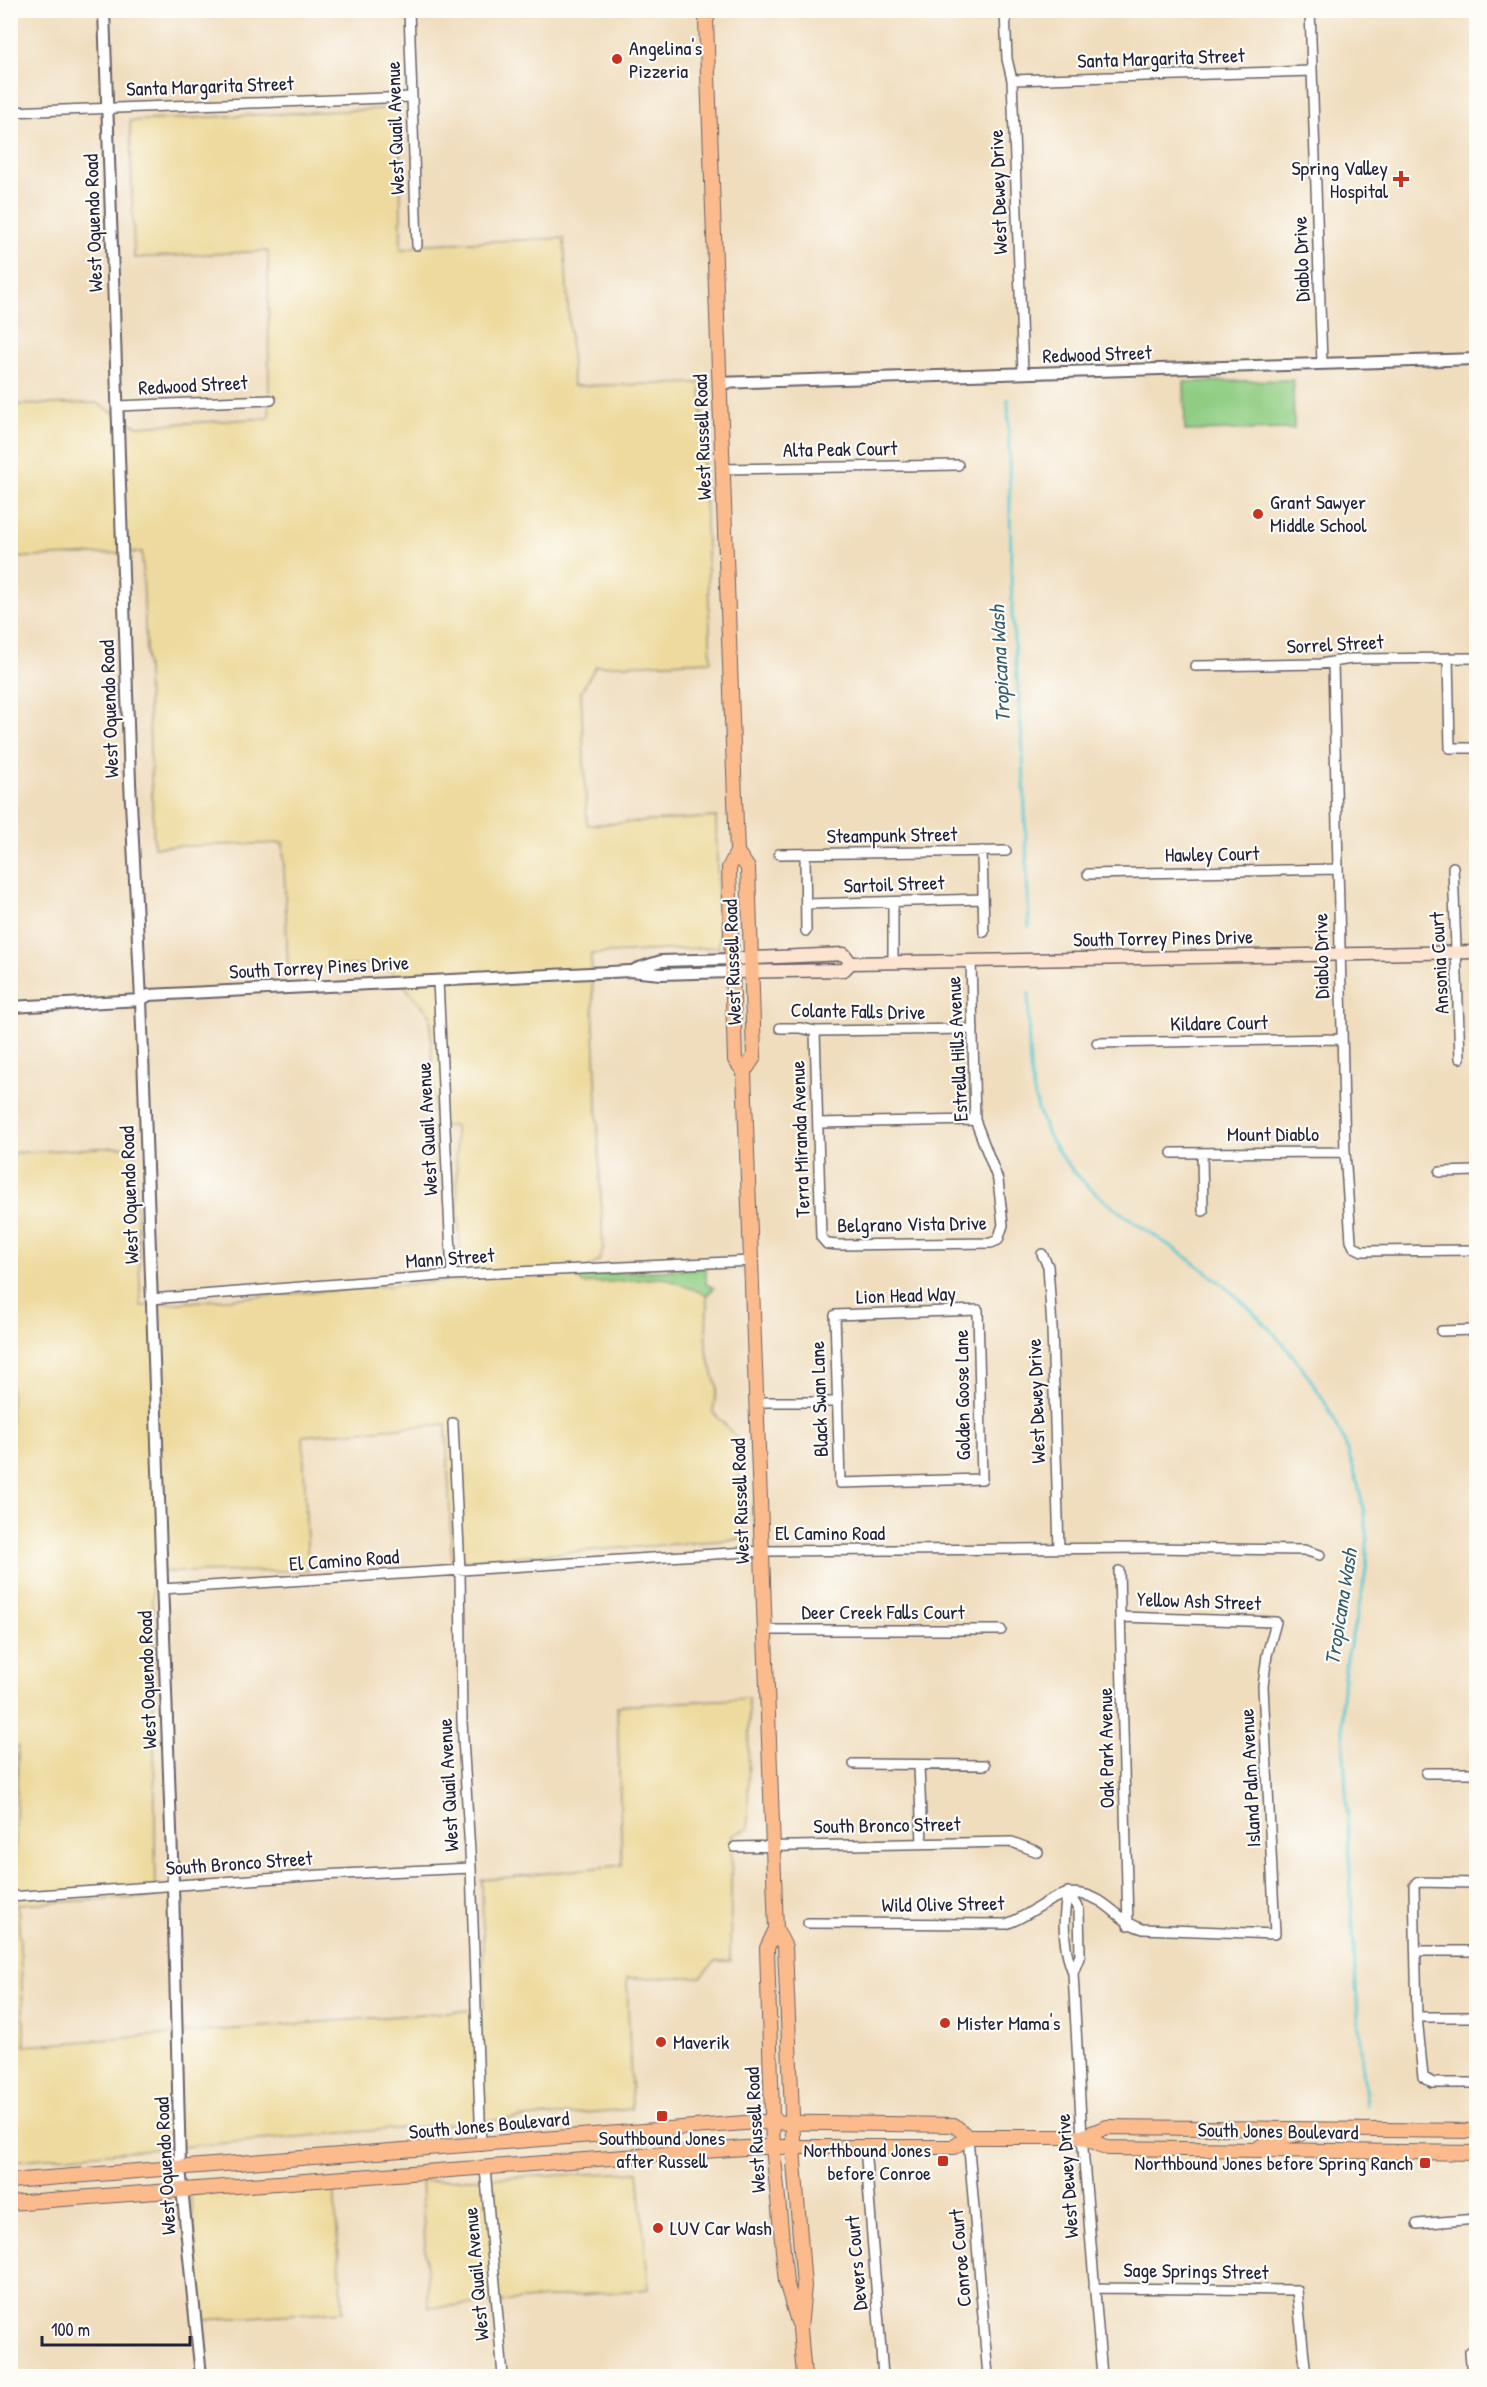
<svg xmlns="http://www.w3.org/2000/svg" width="1487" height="2387" viewBox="0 0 1487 2387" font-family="'Patrick Hand',sans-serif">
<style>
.green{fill:#90cd83;stroke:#59785f;stroke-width:1.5}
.sand{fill:#eeda9e;stroke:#887e6c;stroke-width:1.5}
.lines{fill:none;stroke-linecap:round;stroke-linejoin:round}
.stream{stroke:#5bc8d0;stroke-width:3}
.minor-casing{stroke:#6a6369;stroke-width:12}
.tertiary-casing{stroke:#6a6369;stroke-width:14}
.secondary-casing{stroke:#6a6369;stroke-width:15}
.primary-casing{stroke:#6a6369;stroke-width:16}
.minor{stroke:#fff;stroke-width:9}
.tertiary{stroke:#fff;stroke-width:10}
.secondary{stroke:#fde4d1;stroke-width:12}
.primary{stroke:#fbbb8d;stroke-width:14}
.poi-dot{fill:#c8321e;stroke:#fdfcf7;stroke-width:2}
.labels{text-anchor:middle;stroke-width:4.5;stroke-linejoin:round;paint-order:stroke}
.poi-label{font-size:20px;fill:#22223b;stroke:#fdfcf7;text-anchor:start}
.street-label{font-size:20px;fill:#22223b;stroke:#fdfcf7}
.water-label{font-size:21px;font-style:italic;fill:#365c6f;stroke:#fdfcf7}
</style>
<rect width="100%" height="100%" fill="#fdfcf7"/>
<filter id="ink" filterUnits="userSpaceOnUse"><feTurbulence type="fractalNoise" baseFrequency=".0167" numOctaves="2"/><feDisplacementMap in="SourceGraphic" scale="12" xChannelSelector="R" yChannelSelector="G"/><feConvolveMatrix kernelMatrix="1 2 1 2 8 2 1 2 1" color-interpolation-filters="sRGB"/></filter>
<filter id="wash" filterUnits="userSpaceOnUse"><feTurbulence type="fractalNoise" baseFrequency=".008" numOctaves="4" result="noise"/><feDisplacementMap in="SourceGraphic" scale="24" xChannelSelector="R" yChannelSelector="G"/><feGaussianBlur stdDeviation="1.35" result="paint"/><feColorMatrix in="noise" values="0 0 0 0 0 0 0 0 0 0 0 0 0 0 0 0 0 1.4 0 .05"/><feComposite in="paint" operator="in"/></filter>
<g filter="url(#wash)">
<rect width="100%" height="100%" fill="#f0ddbe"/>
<path class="green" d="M1293,380l1,49 -109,2 -1,-49z
M706,1268v16l8,4 -7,7 -43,-17 -81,6 -8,-8z"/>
<path class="sand" d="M400,108l1,142 25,-6 138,-6 9,148 128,-3 10,278 -115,5 -15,26 6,133 129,-8 3,130 -128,7 12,296 -4,11 -23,15 7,8 81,-6 43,17 -1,54 11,38 -4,25 25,27 3,100 -289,22 -6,-137 -143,12 5,135 -156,1 4,325 -138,7 7,142 459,-37 -2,-129 140,-15 -5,-159 132,-8 -1,131 -16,6 -2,126h-14l-15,16 -74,1 5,131 -621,52 -1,-264 4,-1 4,-150h-8l1,-593 123,-7 7,160 320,-26 -6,-154h-20l-5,-112 -46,-50 -96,5 -5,-126 -129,4 -12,-295 -131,6 -1,-153 87,-2 40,23 132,-8 -1,-167 -134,7 -4,-137z
M638,2172l11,117 -220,19 -8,-127z
M334,2188l9,123 -140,9 -13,-127z"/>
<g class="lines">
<path class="stream" d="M1008,399l4,215 11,139 6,174
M1029,993c-1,50 -3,102 22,147 32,56 90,85 141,121 66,48 128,113 156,191 13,37 22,78 18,117 -6,46 -24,89 -24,136 1,47 5,96 7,144 4,85 7,171 18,256"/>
</g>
</g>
<g filter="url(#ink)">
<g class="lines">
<g class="minor-casing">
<path id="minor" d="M409,10l8,235
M1005,10l2,49 5,21 11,293
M1310,10l12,353
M1012,80l300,-9
M10,112l401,-15
M117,406l154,-6
M722,469l236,-4
M1448,658l2,90h26
M1333,663l12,489 6,89 3,6 8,4 114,-1
M1195,666l125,-2 31,-5 125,-1
M982,851l2,81
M779,854l227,-3
M805,854l1,77
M1453,867l7,191
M1088,874l250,-5
M893,902v60
M806,904l177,-5
M438,981l14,294
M780,1028h20l15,3 158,-2
M815,1031l6,206 6,7 12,1 152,-2 7,-3 5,-15 -5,-45 -23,-60 -4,-160
M1097,1043l244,-4
M818,1123l157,-3
M1172,1153l173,-1
M1202,1153l1,58
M1440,1172l36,-1
M1042,1254l6,12 4,62 7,221
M151,1299l301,-24 299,-14
M978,1310l4,169 -142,4 -5,-168z
M1441,1331l35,-1
M756,1402h82
M453,1423l7,148 2,151 9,146 10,278
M1119,1571l9,354
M162,1589l600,-38 388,-3 154,2 16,5
M765,1630h236
M854,1764l131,1
M919,1765l3,78
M1426,1773h50
M735,1847l277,-5 26,10
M1476,1883l-59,-1 -3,4 3,131 6,60 10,6h43
M1068,1892c-6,27 -5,55 5,81l9,164 20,239
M1068,1892l11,18 1,45 -7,18
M10,1897l311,-22 150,-7
M808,1923l198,1c35,-11 53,-46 94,-23 16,10 25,23 43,28l132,5 -12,-248 4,-31 9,-33 -155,-5
M1416,1951h60
M1417,2017h59
M968,2137l20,239
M865,2146l18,230
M485,2168l18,208
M1417,2224l59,-5
M1094,2288l203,2 9,86
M1472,2376l-2,-24 6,-5"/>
</g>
<g class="tertiary-casing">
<path id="tertiary" d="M104,10l26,772 11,218 32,885 7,283 21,208
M719,383l757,-24
M636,969l25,-8 70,-2
M10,1007l131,-7 8,-5 481,-24 31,3 70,-2"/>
</g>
<g class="secondary-casing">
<path id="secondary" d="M731,959l113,-5 7,9
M731,972l113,-2 7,-7 625,-11"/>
</g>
<g class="primary-casing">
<path id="primary" d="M710,10l-4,11 31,831 -8,16 6,192 9,12 32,857 9,18 9,215 10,124 -4,43 4,47
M737,852l11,16 3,90 3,99 -10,15
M776,1929l-9,19 6,199 13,135 12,40
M1082,2137l26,11 368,5
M1256,2150l14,-10 30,-6
M10,2181l747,-59 197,3 14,12
M10,2203l748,-56h196l14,-10h114l25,-10 369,4"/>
</g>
<use href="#minor" class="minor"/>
<use href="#tertiary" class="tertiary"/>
<use href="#secondary" class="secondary"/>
<use href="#primary" class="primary"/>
</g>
</g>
<g class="poi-dot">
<circle cx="617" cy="59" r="6"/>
<path d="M1398 170h6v6h6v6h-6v6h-6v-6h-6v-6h6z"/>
<circle cx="1258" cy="514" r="6"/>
<circle cx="945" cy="2023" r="6"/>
<circle cx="661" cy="2042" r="6"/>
<rect x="656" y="2110" width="12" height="12" rx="3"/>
<rect x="937" y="2155" width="12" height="12" rx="3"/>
<rect x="1419" y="2157" width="12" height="12" rx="3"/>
<circle cx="658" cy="2228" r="6"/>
</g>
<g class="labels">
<g class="poi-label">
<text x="629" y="55">Angelina's<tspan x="629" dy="23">Pizzeria</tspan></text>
<text x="1388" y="175" text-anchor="end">Spring Valley<tspan x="1388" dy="23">Hospital</tspan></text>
<text x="1270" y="509">Grant Sawyer<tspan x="1270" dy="23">Middle School</tspan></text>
<text x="957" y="2030">Mister Mama's</text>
<text x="673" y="2049">Maverik</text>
<text x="662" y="2145" text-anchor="middle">Southbound Jones<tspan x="662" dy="23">after Russell</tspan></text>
<text x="931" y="2157" text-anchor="end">Northbound Jones<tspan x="931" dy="23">before Conroe</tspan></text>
<text x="1413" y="2170" text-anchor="end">Northbound Jones before Spring Ranch</text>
<text x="670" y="2235">LUV Car Wash</text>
</g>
<g class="street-label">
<text transform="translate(1161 58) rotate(-2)" y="7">Santa Margarita Street</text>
<text transform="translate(210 86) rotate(-2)" y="7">Santa Margarita Street</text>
<text transform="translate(395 128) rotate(-92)" y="7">West Quail Avenue</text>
<text transform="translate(998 192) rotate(-92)" y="7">West Dewey Drive</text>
<text transform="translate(93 223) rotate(-92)" y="7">West Oquendo Road</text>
<text transform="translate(1301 259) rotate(-92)" y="7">Diablo Drive</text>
<text transform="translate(1097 354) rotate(-2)" y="7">Redwood Street</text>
<text transform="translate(193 385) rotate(-3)" y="7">Redwood Street</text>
<text transform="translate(702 437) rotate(-92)" y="7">West Russell Road</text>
<text transform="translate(840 449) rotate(-1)" y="7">Alta Peak Court</text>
<text transform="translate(1335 644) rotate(-3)" y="7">Sorrel Street</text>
<text transform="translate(109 709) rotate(-92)" y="7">West Oquendo Road</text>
<text transform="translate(892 835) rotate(-1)" y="7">Steampunk Street</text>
<text transform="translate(1212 854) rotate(-1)" y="7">Hawley Court</text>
<text transform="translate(894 884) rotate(-2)" y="7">Sartoil Street</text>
<text transform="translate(1163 938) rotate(-1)" y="7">South Torrey Pines Drive</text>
<text transform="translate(1321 956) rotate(-91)" y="7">Diablo Drive</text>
<text transform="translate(732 962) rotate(-92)" y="7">West Russell Road</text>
<text transform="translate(1439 963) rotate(-93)" y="7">Ansonia Court</text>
<text transform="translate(319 967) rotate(-3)" y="7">South Torrey Pines Drive</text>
<text transform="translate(858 1011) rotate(1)" y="7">Colante Falls Drive</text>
<text transform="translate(1219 1023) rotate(-1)" y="7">Kildare Court</text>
<text transform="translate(957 1049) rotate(-93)" y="7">Estrella Hills Avenue</text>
<text transform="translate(427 1129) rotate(-93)" y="7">West Quail Avenue</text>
<text x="1273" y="1141">Mount Diablo</text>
<text transform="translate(800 1139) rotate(-92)" y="7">Terra Miranda Avenue</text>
<text transform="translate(129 1195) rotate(-92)" y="7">West Oquendo Road</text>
<text transform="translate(912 1224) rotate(-1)" y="7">Belgrano Vista Drive</text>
<text transform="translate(450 1258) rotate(-4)" y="7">Mann Street</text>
<text transform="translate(906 1295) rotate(-2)" y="7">Lion Head Way</text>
<text transform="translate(962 1395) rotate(-91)" y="7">Golden Goose Lane</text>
<text transform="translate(819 1399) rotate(-92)" y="7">Black Swan Lane</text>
<text transform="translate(1036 1401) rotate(-92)" y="7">West Dewey Drive</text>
<text transform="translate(740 1501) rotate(-92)" y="7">West Russell Road</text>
<text x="830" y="1540">El Camino Road</text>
<text transform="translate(344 1560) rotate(-4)" y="7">El Camino Road</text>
<text transform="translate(1199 1601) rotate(2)" y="7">Yellow Ash Street</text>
<text x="883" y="1619">Deer Creek Falls Court</text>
<text transform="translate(147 1680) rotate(-92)" y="7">West Oquendo Road</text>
<text transform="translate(1106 1748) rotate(-91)" y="7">Oak Park Avenue</text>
<text transform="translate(1250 1778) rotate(-93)" y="7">Island Palm Avenue</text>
<text transform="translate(448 1785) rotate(-93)" y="7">West Quail Avenue</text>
<text transform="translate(887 1825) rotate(-1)" y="7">South Bronco Street</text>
<text transform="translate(239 1863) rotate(-4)" y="7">South Bronco Street</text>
<text transform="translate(943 1904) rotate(-1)" y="7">Wild Olive Street</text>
<text transform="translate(489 2125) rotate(-5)" y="7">South Jones Boulevard</text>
<text transform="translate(755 2130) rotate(-93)" y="7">West Russell Road</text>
<text transform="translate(1278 2131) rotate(1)" y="7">South Jones Boulevard</text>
<text transform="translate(165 2166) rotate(-93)" y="7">West Oquendo Road</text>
<text transform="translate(1067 2176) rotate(-94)" y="7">West Dewey Drive</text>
<text transform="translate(960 2258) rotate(-95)" y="7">Conroe Court</text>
<text transform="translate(856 2263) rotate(-95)" y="7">Devers Court</text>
<text transform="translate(1196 2271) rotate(1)" y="7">Sage Springs Street</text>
<text transform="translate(476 2274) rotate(-95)" y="7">West Quail Avenue</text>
</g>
<g class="water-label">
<text transform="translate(1000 664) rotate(-93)" y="7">Tropicana Wash</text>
<text transform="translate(1341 1607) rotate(-81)" y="7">Tropicana Wash</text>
</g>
</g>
<rect width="1487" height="2387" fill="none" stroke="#fdfcf7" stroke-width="36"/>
<path d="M42 2336v9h148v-9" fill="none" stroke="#22223b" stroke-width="3"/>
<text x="51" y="2336" font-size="18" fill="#22223b" stroke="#fdfcf7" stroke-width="4.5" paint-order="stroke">100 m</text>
</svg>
